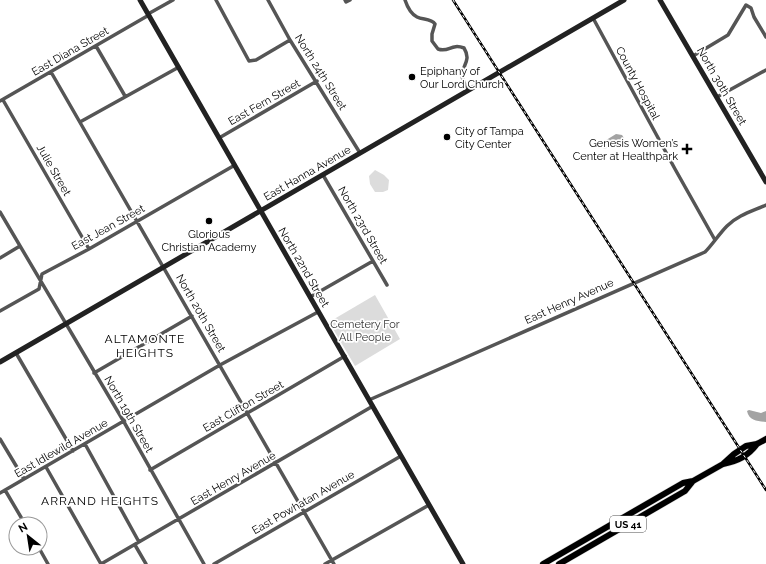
<svg xmlns="http://www.w3.org/2000/svg" width="766" height="564" viewBox="0 0 766 564" font-family="Raleway,sans-serif">
<style>
.green{fill:#dcdcdc}
.water{fill:#a3a3a3}
.lines{fill:none;stroke-linecap:round;stroke-linejoin:round}
.primary-casing{stroke:#dbdbdb;stroke-width:7}
.street{stroke:#555;stroke-width:3.5}
.secondary{stroke:#222;stroke-width:5}
.primary{stroke:#000;stroke-width:6}
.rail-casing{stroke:#000;stroke-width:2.5}
.rail{stroke:#fff;stroke-width:1;stroke-dasharray:3;stroke-linecap:butt}
.poi-dot{fill:#000;stroke:#fff;stroke-width:1.5}
.labels{text-anchor:middle;stroke-width:3.5;stroke-linejoin:round;paint-order:stroke}
.shield{fill:#fff;stroke:#4c4c4c;stroke-width:1}
.shield-label{font-size:10px;font-weight:bold;fill:#000}
.street-label{font-size:11px;fill:#000;stroke:#fff}
.poi-label{font-size:11px;fill:#000;stroke:#fff;text-anchor:start}
.park-label{font-size:11px;fill:#333;stroke:#fff}
.neighbourhood-label{font-size:12px;letter-spacing:1px;fill:#000;stroke:#fff}
</style>
<rect width="100%" height="100%" fill="#fff"/>
<path class="green" d="M375,170l9,5 5,5 -1,10 -5,2h-8l-5,-8 -1,-8z
M375,295l25,44 -45,27 -26,-44z"/>
<path class="water" d="M616,134l6,1 2,3 -1,4 -19,7 -3,-5 2,-2z
M749,410l12,3 5,-2v11c-8,-1 -17,-1 -19,-11z"/>
<g class="lines">
<g class="primary-casing">
<path id="primary" d="M723,464c15,-3 25,-8 34,-20
M543,564l140,-81 10,-2
M559,564l126,-73 8,-10 30,-17 11,-10 12,-8 11,-2 9,-5"/>
</g>
<path class="street" d="M216,0l33,61 7,-1 34,-20
M268,0l22,40 70,113
M345,0l1,2 4,-2
M405,0c2,6 6,14 12,17 6,3 14,1 18,7l-3,10v7l6,8c11,4 13,-6 26,-1 11,18 -13,20 5,42
M148,14l25,-14
M593,18l82,151 40,71
M96,46l29,50
M693,56l35,-21 18,-30 5,3 3,9 12,20
M51,72l283,492
M717,97l49,-27
M3,100l86,149
M0,101l149,-86
M80,122l99,-55
M219,138l98,-57
M323,175l64,110
M0,212l124,210 80,142
M0,258l20,-12
M310,297l63,-36
M0,311l39,-22 3,-15 47,-25 146,-84
M16,353l57,98
M94,373l98,-57
M369,400l336,-148c8,-8 14,-18 22,-26 11,-11 26,-15 39,-21
M0,439l24,40
M85,444l54,98
M46,467l55,97
M150,470l195,-114
M5,490l20,34
M0,493l220,-128 98,-53
M135,545l11,19
M39,548l9,16
M101,564l272,-158
M214,564l187,-108
M325,564l104,-59"/>
<path class="secondary" d="M140,0l323,564
M660,0l106,182
M0,362l624,-362"/>
<use href="#primary" class="primary"/>
<g class="rail-casing">
<path id="rail" d="M453,0l313,490"/>
</g>
<use href="#rail" class="rail"/>
</g>
<g class="poi-dot">
<circle cx="412" cy="77" r="4"/>
<circle cx="447" cy="137" r="4"/>
<path d="M685 143h4v4h4v4h-4v4h-4v-4h-4v-4h4z"/>
<circle cx="209" cy="221" r="4"/>
</g>
<g class="labels">
<rect class="shield" x="610" y="516" width="36" height="16" rx="3"/>
<g class="shield-label">
<text x="628" y="528">US 41</text>
</g>
<g class="street-label">
<text transform="translate(70 51) rotate(-30)" y="4">East Diana Street</text>
<text transform="translate(321 72) rotate(58)" y="4">North 24th Street</text>
<text transform="translate(638 83) rotate(62)" y="4">County Hospital</text>
<text transform="translate(722 86) rotate(60)" y="4">North 30th Street</text>
<text transform="translate(264 102) rotate(-30)" y="4">East Fern Street</text>
<text transform="translate(54 170) rotate(60)" y="4">Julie Street</text>
<text transform="translate(307 173) rotate(-30)" y="4">East Hanna Avenue</text>
<text transform="translate(363 225) rotate(60)" y="4">North 23rd Street</text>
<text transform="translate(108 227) rotate(-29)" y="4">East Jean Street</text>
<text transform="translate(304 267) rotate(60)" y="4">North 22nd Street</text>
<text transform="translate(569 301) rotate(-24)" y="4">East Henry Avenue</text>
<text transform="translate(201 313) rotate(60)" y="4">North 20th Street</text>
<text transform="translate(243 406) rotate(-30)" y="4">East Clifton Street</text>
<text transform="translate(129 414) rotate(60)" y="4">North 19th Street</text>
<text transform="translate(61 448) rotate(-30)" y="4">East Idlewild Avenue</text>
<text transform="translate(233 478) rotate(-30)" y="4">East Henry Avenue</text>
<text transform="translate(303 502) rotate(-30)" y="4">East Powhatan Avenue</text>
</g>
<g class="poi-label">
<text x="420" y="75">Epiphany of<tspan x="420" dy="13">Our Lord Church</tspan></text>
<text x="455" y="135">City of Tampa<tspan x="455" dy="13">City Center</tspan></text>
<text x="678" y="147" text-anchor="end">Genesis Women’s<tspan x="678" dy="13">Center at Healthpark</tspan></text>
<text x="209" y="238" text-anchor="middle">Glorious<tspan x="209" dy="13">Christian Academy</tspan></text>
</g>
<g class="park-label">
<text x="365" y="328">Cemetery For<tspan x="365" dy="13">All People</tspan></text>
</g>
<g class="neighbourhood-label">
<text x="145" y="343">ALTAMONTE<tspan x="145" dy="14">HEIGHTS</tspan></text>
<text x="100" y="505">ARRAND HEIGHTS</text>
</g>
</g>
<g transform="translate(28 536) rotate(330)"><circle r="19" fill="#ffffff" stroke="#999999"/>
<path d="M0-3L7 15L0 10L-7 15Z" fill="#000000"/>
<text y="-6" font-size="11" font-weight="bold" text-anchor="middle" fill="#000000">N</text>
</g>
</svg>
